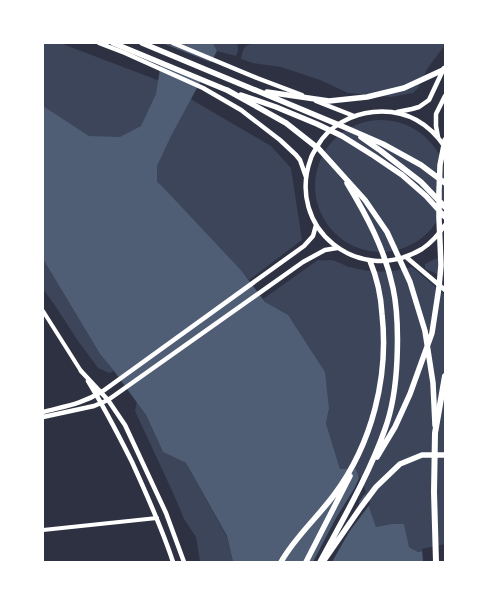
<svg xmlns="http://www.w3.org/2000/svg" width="488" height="605" viewBox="0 0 488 605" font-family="'Source Sans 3',sans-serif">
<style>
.green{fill:#3c4559}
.water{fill:#4f5d75}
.pier{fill:#2d3142}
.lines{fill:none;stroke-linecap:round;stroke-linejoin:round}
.tertiary{stroke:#fff;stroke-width:4}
.secondary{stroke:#fff;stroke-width:4.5}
.trunk{stroke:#fff;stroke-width:5.5}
.motorway{stroke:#fff;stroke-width:6}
</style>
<rect width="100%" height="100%" fill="#2d3142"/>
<path class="green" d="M43,43h17l100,38 111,65 20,22 11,72 -53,40 -8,-10 -78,-83 -120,-81z
M213,43l24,1c2,4 1,8 -1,12l-19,-5z
M261,43h184v2l-18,24 -9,19 -5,5 -22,4 -43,-4 -28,-13 -39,-13 -28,-4 -12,-4c3,-16 5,-14 20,-16z
M315 186a66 66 0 1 1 132 0a66 66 0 1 1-132 0Z
M445,254v23l-20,-8v-5z
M43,259l57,95 14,17 -5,2 -11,-5 -20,-27 -24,-37 -11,-15z
M318,260c4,1 8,0 12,0 7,0 14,6 20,7 23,6 39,6 62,0l33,28v251l-27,6 -9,-5 -18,-23 -15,3 -20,-58h-16l-14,-46 3,-14 -66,-110z
M137,401l9,14 17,37 23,11 41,74 6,25h-33l-4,-25 -12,-18 -10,-24 -39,-84z"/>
<path class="water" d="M164,43h49l4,8 -46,85 -14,30v16l6,5 78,83 24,32 23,13 37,57 4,37 -3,14 14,46h16l20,58 15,-3h13l5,23 9,5 27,-6 -2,16h-210l-6,-26 -41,-73 -23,-11 -17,-37 -32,-44 -14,-17 -57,-95v-153l46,30 31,1 21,-11 15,-32z"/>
<path class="pier" d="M162,43l51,20 -11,19 -43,-18z
M360,476l6,16 -7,10v2l8,-9 3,9 -21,28 -17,30h-19l23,-44 18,-29z
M445,544v18h-22l-1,-13z"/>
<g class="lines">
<path class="tertiary" d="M43,311l38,60
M43,530l114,-12"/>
<path class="secondary" d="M99,43l26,10 78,35 38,22 39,30 16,15 4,5 6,17
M173,43l84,35 45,17
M316,101l38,15
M397,112l15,-3 7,-2 10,-7 15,-32
M438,137l-2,-11v-12l9,-18
M445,147c-17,-25 -41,-38 -72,-35 -21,2 -44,14 -55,33 -2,4 -6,9 -7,13 -26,70 48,129 111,91 9,-6 17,-15 23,-24
M406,257l39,33
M81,371l27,29 17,25 41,88 18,49
M88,381c16,26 30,53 44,81 15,33 30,66 41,100
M43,412c23,-6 39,-8 60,-21l201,-145 9,-10 3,-11
M43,417l51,-11 14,-6 195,-138 22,-12 12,-2"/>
<path class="trunk" d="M113,43l116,48
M142,43l202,84 39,17 38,21 24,18
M227,90l59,33 33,26 46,51 22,32 23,50 15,49 8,52 2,42
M267,92l62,9 38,-4 37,-9 41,-19
M241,95l35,12 41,17 25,12 32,20 28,19 24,21 19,21
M361,137l20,14 40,31 24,25
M377,457l18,-30 15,-33 22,-61 7,-46 2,-22 -2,-47v-27l1,-26 5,-25
M325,559l36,-52 15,-20 24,-23 22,-9h23
M281,562c14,-25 36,-44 53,-67 38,-51 55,-118 48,-181 -1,-18 -5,-36 -12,-53
M306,562l44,-86
M320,562c23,-43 49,-87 65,-133 8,-22 11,-46 12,-69 1,-23 1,-49 -4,-72 -8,-38 -26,-72 -46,-105"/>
<path class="motorway" d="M436,562l-2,-70 1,-59 10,-57"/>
</g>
<rect width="488" height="605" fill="none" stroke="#ffffff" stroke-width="88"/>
</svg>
